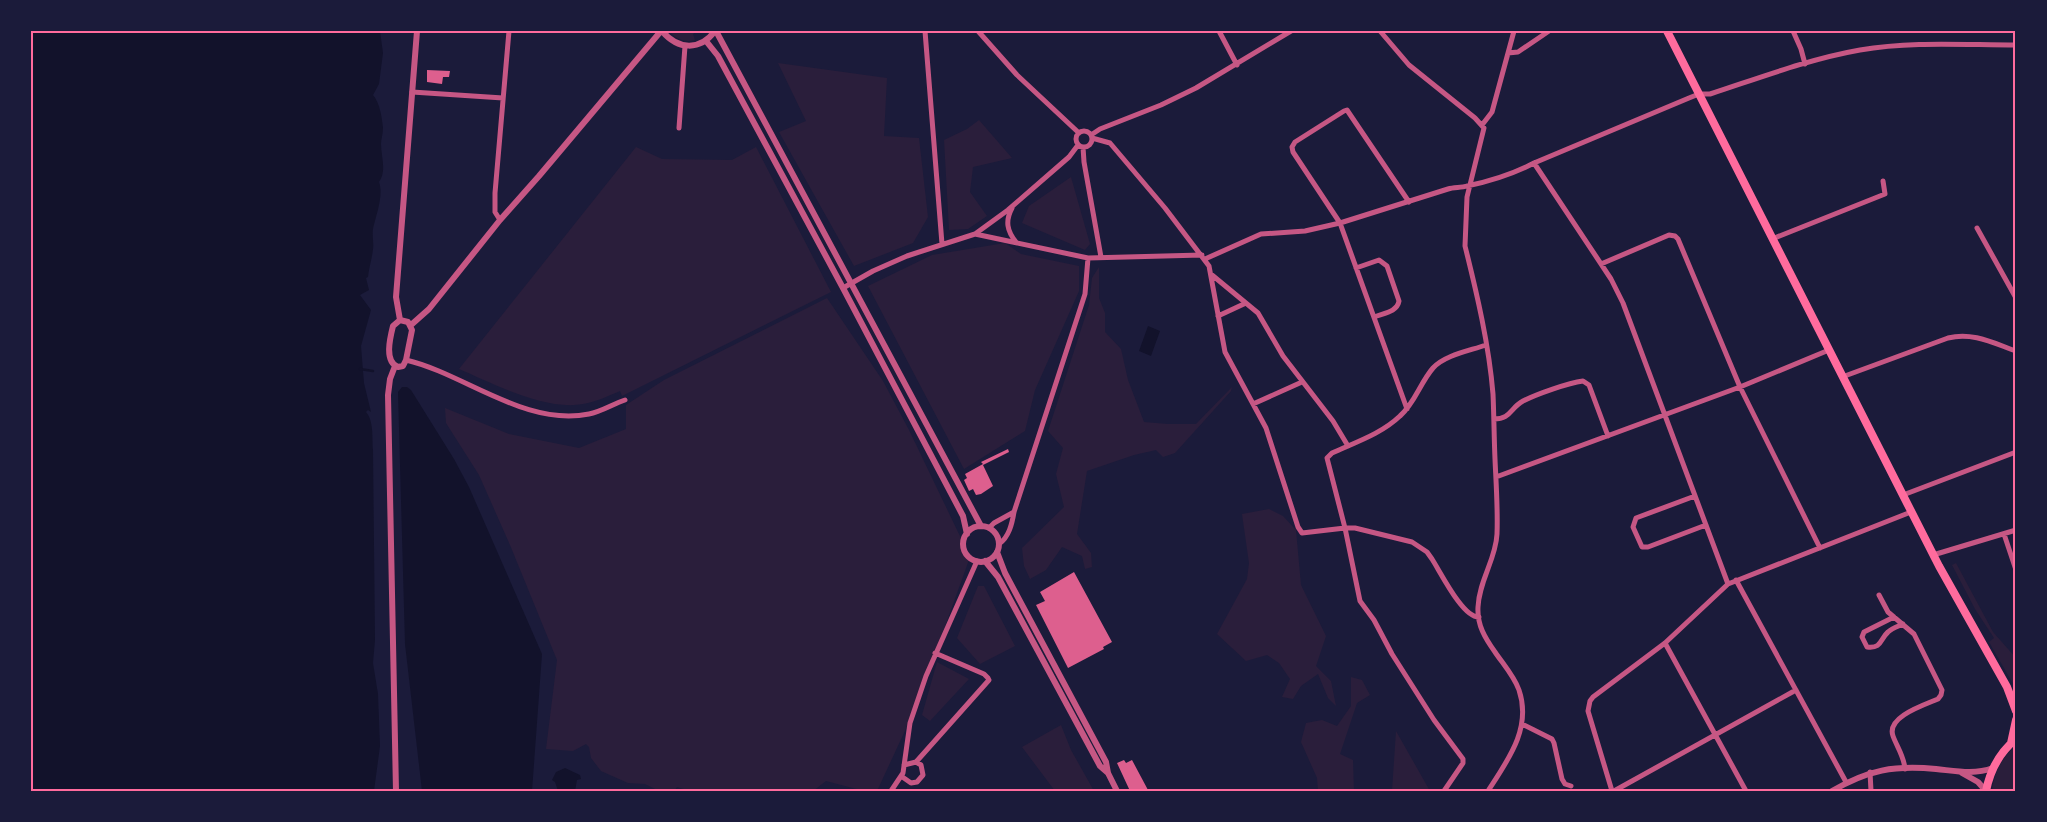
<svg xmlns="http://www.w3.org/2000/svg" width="2047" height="822" viewBox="0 0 2047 822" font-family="Raleway,sans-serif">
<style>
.green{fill:#2a1e3b}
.water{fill:#12122b}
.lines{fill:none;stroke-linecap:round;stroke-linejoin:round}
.stream{stroke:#12122b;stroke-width:2.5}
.building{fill:#dd5f8e}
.minor{stroke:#c65784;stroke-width:5}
.tertiary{stroke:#c65784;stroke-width:6}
.primary{stroke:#ff6b9d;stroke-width:8}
.neatline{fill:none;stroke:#ff6b9d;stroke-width:2}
</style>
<rect width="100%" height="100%" fill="#1b1b3a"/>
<path class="green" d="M669,31h28l-4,3 2,6c-10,3 -19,-1 -26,-9z
M778,63l109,15 -3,58 35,2 9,79 -15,26 -59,23 -75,-134 27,-11z
M979,120l33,38 -39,9 -3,25 17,24 -19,13 -19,1 -5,-90 23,-11z
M636,147l26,12 70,1 24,-13 75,145 -209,104 -2,-5c-12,5 -24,11 -37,13 -38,7 -89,-20 -124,-35z
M1071,177l19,67 -5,6 -63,-27 7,-17z
M1005,243l16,11 58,12v25l-44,99 -10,41 -61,38 -96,-183 64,-31z
M1099,267v31l6,15v19l16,17 7,31 16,42 24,2h28l36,-37 -1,4 -56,62 -12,4 -7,-7 -22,5 -47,16 -10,63 14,19 1,14 -7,2 -3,-13 -20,-9 -16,23 -16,9 -6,-13 -2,-18 42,-41 -8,-33 7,-26 -15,-17 41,-126 3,-27z
M827,298l56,83 26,49 61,127 -54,150 -39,84h-13l-38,-10 -13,10h-123l-13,-4 -3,4h-15l-14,-7 -17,-1 -27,-12 -10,-13 -2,-11 -3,-3 -13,7 -27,-2 11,-89 -47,-115 -31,-70 -33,-52 -1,-15 64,26 70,14 47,-19v-24l38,-25z
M1269,509l14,7 13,14 5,55 25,51 -10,30 15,15 5,25 -8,-8 -10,-24 -17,12 -8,13 -11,-2 8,-18 -11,-16 -12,-8 -21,6 -29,-27 30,-55 2,-16 -7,-49z
M1956,563l37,69 23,26v31l-27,-47 5,-4 -19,-29 -23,-44z
M978,586h6l31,60 -35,18 -23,-26z
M937,662l32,17 -39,42 -8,-6z
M1351,677l11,3 8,15 -13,8 -17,51 13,6 1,31h-36l-1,-13 -16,-36 5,-19 16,-3 15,6 14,-20z
M1061,725l10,25 23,41h-39l-33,-44z
M1396,731l34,60h-38z
M2016,745v46h-24c2,-19 10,-33 24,-46z"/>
<path class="water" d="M31,31h349l3,22 -4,31 -6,11c7,8 9,23 10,33 0,6 -2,11 -2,16 0,12 6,27 -2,38 5,13 -3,33 -6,47 -1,7 1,14 0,20 -1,10 -4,18 -5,28l-2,1 3,12 -9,5 11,15 -10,36 3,37 7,29 -3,-2 -2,2c8,9 6,26 7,38l2,190 -2,23 5,31 2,52 -6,45h-343z
M1148,326l12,5 -9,25 -12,-5z
M402,387h5l4,3 43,69 15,28 73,167 -10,137h-110l-17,-147 -7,-252z
M565,768l15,7 1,4 -4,1 -2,11h-17l-3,-9 -3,-2 4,-8z"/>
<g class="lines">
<path class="stream" d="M360,369l13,2"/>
</g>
<path class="building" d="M427,70l23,1 -1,6h-6l-1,7 -15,-2z
M1008,449l1,3 -26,13 10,21 -12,8 -5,1 -3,-6 -4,2 -5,-11 3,-2 -2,-4 18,-10 -2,-2z
M1074,572l38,70 -9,5 1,2 -36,19 -32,-63 9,-4 -5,-9z
M1124,760l2,3 6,-3 16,30 -18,1 -13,-28z"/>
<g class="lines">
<path class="minor" d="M925,31l17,213
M978,31l39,44 62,58
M1219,31l18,34
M1380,31l29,34 66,53 9,10 -17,69 -2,49c12,48 24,99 28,148 1,22 1,43 2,65 1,24 3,50 2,75 -1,25 -18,47 -19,73 -1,18 7,31 17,45 8,12 19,24 24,38 13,38 -11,70 -31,101
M1793,31l8,18 4,15
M1508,53l10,-1 31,-21
M412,92l91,6
M1482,125l10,-13 22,-81
M679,128l6,-82
M1076 139a8 8 0 1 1 16 0a8 8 0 1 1-16 0Z
M1091,135l9,-6 61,-24 35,-17 95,-57
M1092,138l18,5 55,65 44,58 16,86 41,76 32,99 4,6 43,-5h10l57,14 15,10 5,7c9,14 31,59 47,58
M1083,147l1,15 17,95
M1534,163l77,116 12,24 105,281
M1012,208c-7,13 -5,23 4,34
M500,220l-5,-8v-19l14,-162
M1977,228l39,70
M975,234l113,24 114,-3
M1772,239l113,-45 -2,-13
M1205,259l56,-25 44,-3 35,-8 108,-34c6,-2 13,-1 19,-3 24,-5 46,-12 67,-23l155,-65 10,-4h11c49,-16 99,-35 150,-44 51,-9 104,-5 156,-5
M1601,264l68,-29 6,1 3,3 62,148 80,161
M1356,268l23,-8 8,6 12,35c-2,11 -15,12 -25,16
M1212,275l46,38 25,43 50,65 15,25
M843,288l30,-17 34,-15 68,-22 33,-24 61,-53 9,-12
M1218,316l28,-13
M406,360c59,14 119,67 183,54 12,-2 24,-10 36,-14
M1842,377l106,-39c25,-6 45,5 68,13
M1253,404l49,-22
M1407,409l-67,-186 -47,-71 -1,-5 3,-5 49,-31 3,-1 62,92
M1494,419c17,0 16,-11 29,-18 14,-7 45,-18 60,-20l6,4 19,51
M1496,477l244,-90 89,-37
M1903,495l113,-43
M1695,496l-59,22 -3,9 9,20h6l58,-22
M989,528l5,-5 20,-11
M2004,534l12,36
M999,544c10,-7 13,-20 15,-32l71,-218 3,-36
M1933,555l83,-25
M1736,580l110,202
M1879,595l9,17 26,22 28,56 -1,5 -3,4c-14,6 -52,18 -45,37 4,11 11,20 12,33
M1894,617l-30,15 -2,5 5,10c15,2 13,-8 21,-15 4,-4 11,-6 15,-8
M1665,643l81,148
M1522,724l30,15 2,4 8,36 3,5 6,2
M916,762l73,-82 -1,-2 -4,-4 -49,-21
M1870,772l1,19
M901,776l10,7 6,-1 6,-7 -2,-10 -5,-3 -12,3
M891,791l12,-18 7,-50 16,-47 51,-115
M1444,791l19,-28v-4l-29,-39 -42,-66 -18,-34 -14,-19 -15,-73 -18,-70 5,-5c24,-11 49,-19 68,-37 15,-13 20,-33 33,-48 12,-13 36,-17 53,-23
M1612,791l-24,-80 2,-10 3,-4 72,-54 63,-59 183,-72
M1614,791l182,-101"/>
<path class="tertiary" d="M662,31c16,19 38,20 53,0
M716,31l265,495
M706,41l12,15 125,232 120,228 4,18
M400,320l-4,-23 21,-266
M400,320l8,2 4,8 -6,30 -3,6 -5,1c-14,-5 -8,-29 -5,-41z
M411,325l18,-16 71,-89 39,-44 122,-145
M395,366l-5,13 -2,16 8,396
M963 544a18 18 0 1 1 36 0a18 18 0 1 1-36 0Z
M997,552l8,21 101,189 2,11 9,18
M985,561l13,16 102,189 8,7
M1962,773l16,9 8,9
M1832,791c36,-21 62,-26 104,-22 20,2 38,6 57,-1"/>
<path class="primary" d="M1667,31l272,535 68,121 9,24
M2011,743l5,-23
M1986,791c4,-20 14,-39 30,-52"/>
</g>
<rect width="2047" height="822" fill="none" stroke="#1b1b3a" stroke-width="65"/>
<rect x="32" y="32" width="1982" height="758" class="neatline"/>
</svg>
